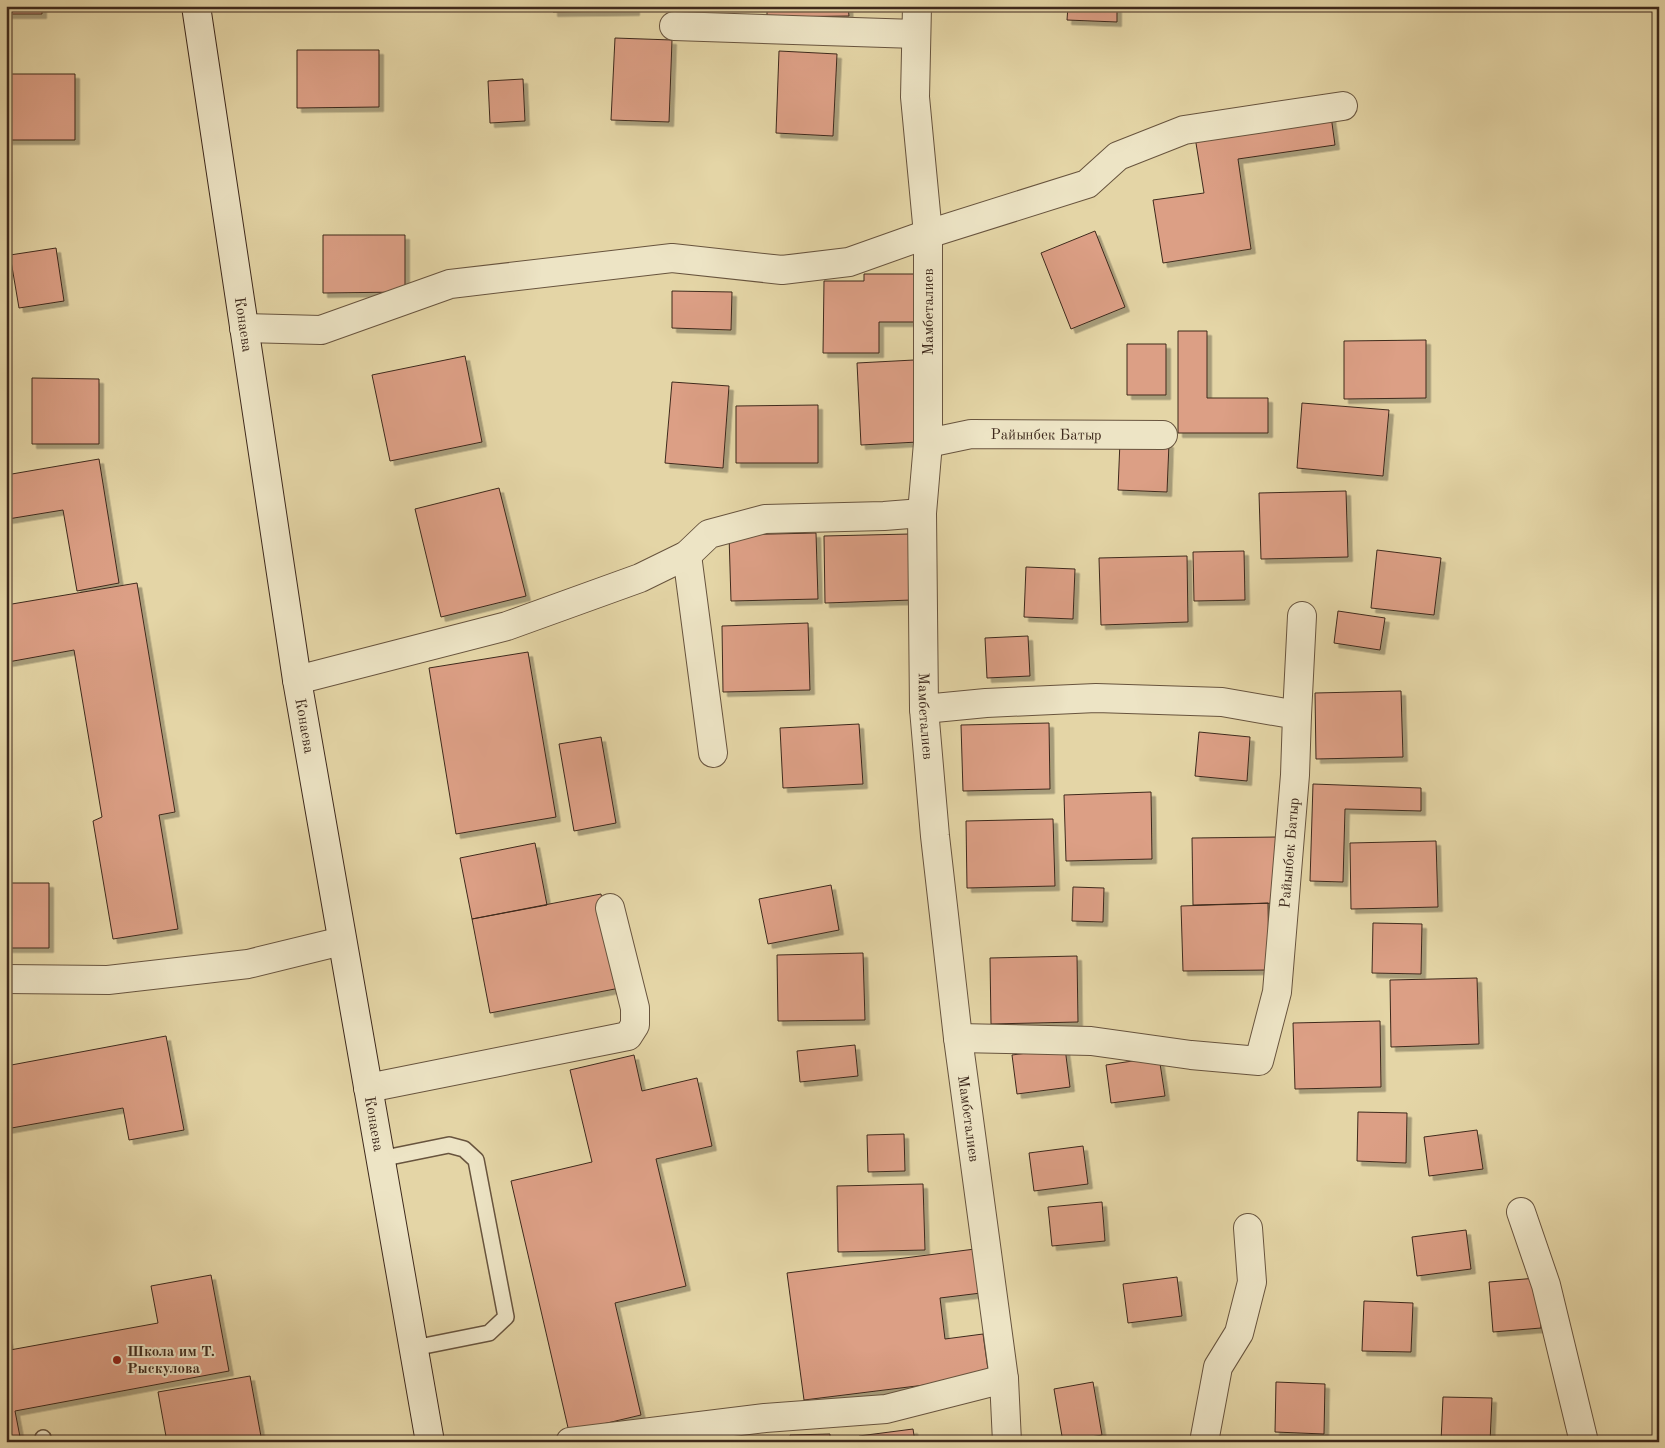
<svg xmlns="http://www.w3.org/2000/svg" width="1665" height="1448" viewBox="0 0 1665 1448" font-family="'Old Standard TT',serif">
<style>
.building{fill:#dc9f85;stroke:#3e291c;filter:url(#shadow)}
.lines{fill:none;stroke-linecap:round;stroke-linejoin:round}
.service-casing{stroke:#68543e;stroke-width:18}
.minor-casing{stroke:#68543e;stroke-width:30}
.secondary-casing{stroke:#3e291c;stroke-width:30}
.service{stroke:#ede4c5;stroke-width:15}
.minor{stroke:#ede4c5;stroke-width:28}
.secondary{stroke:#ede4c5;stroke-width:28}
.poi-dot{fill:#8f2418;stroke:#ede4c5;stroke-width:2}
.labels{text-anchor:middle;stroke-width:4;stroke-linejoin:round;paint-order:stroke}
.street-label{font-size:15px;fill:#3e291c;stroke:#ede4c5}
.poi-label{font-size:15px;font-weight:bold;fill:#3e291c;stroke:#ede4c5;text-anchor:start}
</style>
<defs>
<filter id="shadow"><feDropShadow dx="4.5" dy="4.5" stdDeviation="0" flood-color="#0004"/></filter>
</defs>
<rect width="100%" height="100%" fill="#e4d5a6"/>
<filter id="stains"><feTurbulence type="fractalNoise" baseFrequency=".004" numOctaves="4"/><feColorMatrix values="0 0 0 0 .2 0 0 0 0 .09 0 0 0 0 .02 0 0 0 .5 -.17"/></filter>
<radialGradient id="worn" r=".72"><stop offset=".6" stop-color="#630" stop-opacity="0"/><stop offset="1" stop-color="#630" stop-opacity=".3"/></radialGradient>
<path class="building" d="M6,6h36v8h-36z
M553,6h82v5l-82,1z
M767,6h81l1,10 -82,1z
M1068,6h49v16l-50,-2z
M615,38l57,2 -3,82 -58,-2z
M297,50h82v57l-82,1z
M779,51l58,3 -4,82 -57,-3z
M8,74h67v66h-67z
M523,79l2,42 -35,2 -2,-42z
M1331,116l4,29 -97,14 13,90 -88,14 -10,-63 51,-7 -9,-56z
M1095,231l30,76 -54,22 -30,-76z
M323,235h82v57l-82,1z
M56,248l8,53 -45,7 -9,-53z
M864,274h50v48h-35v31h-56l1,-72h40z
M672,291l60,1 -1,38 -59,-2z
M1178,331h29v67h61v35h-90z
M1426,340v58l-82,1v-58z
M1127,344h39v51h-39z
M465,356l17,86 -92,19 -18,-86z
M914,360l4,82 -57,3 -4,-82z
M32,378l67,1v65h-67z
M672,382l57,4 -6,82 -58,-5z
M1302,403l87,7 -6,66 -86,-8z
M818,405v58h-82v-57z
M1120,441l49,2 -2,49 -49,-2z
M99,459l20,124 -42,8 -14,-81 -55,9 -2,-11v-33z
M499,488l27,108 -85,21 -26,-108z
M1346,491l2,66 -87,2 -2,-66z
M816,533l2,66 -87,2 -2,-66z
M910,534l2,66 -87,3 -1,-67z
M1377,550l64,8 -7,57 -63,-7z
M1244,551l1,49 -51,1 -1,-49z
M1187,556l1,66 -87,3 -2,-67z
M1026,567l49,2 -2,50 -49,-2z
M137,583l38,229 -16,3 19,114 -65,10 -20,-118 9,-4 -28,-167 -66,12 -2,-10v-47z
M1338,611l47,7 -5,32 -46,-7z
M808,623l2,67 -87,2 -1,-66z
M1028,636l2,40 -43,2 -2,-40z
M528,652l28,165 -100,17 -27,-166z
M1401,691l2,66 -87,2 -1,-66z
M1049,723l1,66 -87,2 -2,-66z
M859,724l4,60 -80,4 -3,-60z
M1199,732l51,5 -3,44 -52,-5z
M601,737l15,86 -42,8 -15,-87z
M1313,784l108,4v23l-76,-2 -2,73 -33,-1z
M1151,792l1,67 -86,2 -2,-66z
M1053,819l2,67 -88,2 -1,-67z
M1279,837l1,66 -87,2 -1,-67z
M1436,841l2,66 -87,2 -1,-66z
M535,843l12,62 -75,14 -12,-61z
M6,883h43v65h-43z
M831,885l8,45 -71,14 -9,-45z
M1073,887l31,1 -1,34 -31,-1z
M601,894l19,94 -130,25 -18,-94z
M1268,903l1,67 -86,1 -2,-65z
M1373,923l49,1 -1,50 -49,-1z
M863,953l2,67 -87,1 -1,-66z
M1077,956l1,66 -87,2 -1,-66z
M1477,978l2,66 -88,3 -1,-67z
M1380,1021l1,66 -86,2 -2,-66z
M166,1036l18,94 -55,10 -6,-32 -117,21v-63z
M855,1045l3,31 -58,6 -3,-31z
M1065,1048l5,39 -53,7 -5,-39z
M634,1055l8,36 55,-13 15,68 -56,13 30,127 -71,17 26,112 -72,17 -58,-251 81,-19 -22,-92z
M1159,1057l6,39 -54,7 -5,-38z
M1358,1112l49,1 -1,50 -49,-2z
M1477,1130l6,39 -54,7 -5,-39z
M904,1134l1,37 -37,1 -1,-37z
M1083,1146l5,38 -54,7 -5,-38z
M923,1184l2,66 -87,2 -1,-66z
M1102,1202l3,39 -53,5 -4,-39z
M1466,1230l5,39 -54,7 -5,-39z
M975,1249l6,44 -41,5 5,41 38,-5 6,43 -185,23 -17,-127z
M211,1275l18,96 -214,40 6,31h-15v-111l4,19 148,-27 -7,-37z
M1177,1277l5,39 -54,7 -5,-39z
M1537,1278l4,50 -48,4 -4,-50z
M1364,1301l49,2 -2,49 -49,-1z
M250,1376l12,66h-95l-9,-50z
M1093,1382l9,53 -39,7 -9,-53z
M1276,1382l49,2 -1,50 -49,-2z
M1443,1397l49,1 -2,44h-49z
M913,1429l2,13h-55l-1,-6z
M830,1434v8h-39l-1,-7z"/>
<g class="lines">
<g class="service-casing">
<path id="service" d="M380,1159l69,-14 15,4 12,11 30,157 -17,16 -75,15
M43,1438l1,4"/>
</g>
<g class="minor-casing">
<g id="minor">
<path id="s1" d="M917,6l-2,91 13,137v209l-6,70 2,196 11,127 23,202 46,341 3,63"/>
<path d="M674,26l242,8"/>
<path d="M244,328l77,2 129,-46 222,-26 110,12 67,-8 79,-28 159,-50 31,-28 66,-26 159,-24"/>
<path id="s2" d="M928,443l43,-9 192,1"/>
<path d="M687,555l26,198"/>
<path d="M297,680l210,-54 133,-48 47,-23 22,-21 56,-15 119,-3 38,-3"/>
<path d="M924,709l62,-6 110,-5 126,4 75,13 -2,60 -18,217 -18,69 -68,-6 -100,-14 -133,-3"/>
<path d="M1297,715l5,-99"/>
<path d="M6,979l102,1 140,-16 94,-23"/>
<path d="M368,1088l260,-52 7,-11v-17l-25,-100"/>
<path d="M1521,1212l25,73 38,157"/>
<path d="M570,1442l195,-24 121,-9 118,-30"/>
<path d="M1204,1442l14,-75 21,-34 13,-51 -4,-54"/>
</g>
</g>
<g class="secondary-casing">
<g id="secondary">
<path id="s3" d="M196,6l101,674 133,762"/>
</g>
</g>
<use href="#service" class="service"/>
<use href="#minor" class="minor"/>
<use href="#secondary" class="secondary"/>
</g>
<circle class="poi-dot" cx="117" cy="1360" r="5"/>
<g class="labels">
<g class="street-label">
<text transform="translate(928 312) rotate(-90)" y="5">Мамбеталиев</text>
<text dy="5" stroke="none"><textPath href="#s3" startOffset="322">Конаева</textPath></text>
<text dy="5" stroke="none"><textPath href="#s2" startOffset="119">Райынбек Батыр</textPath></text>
<text dy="5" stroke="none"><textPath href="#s1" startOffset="711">Мамбеталиев</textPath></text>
<text dy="5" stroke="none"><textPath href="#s3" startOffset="728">Конаева</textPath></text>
<text transform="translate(1289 853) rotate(-85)" y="5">Райынбек Батыр</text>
<text dy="5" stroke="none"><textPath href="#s1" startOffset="1116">Мамбеталиев</textPath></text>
<text dy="5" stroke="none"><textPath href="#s3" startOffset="1132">Конаева</textPath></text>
</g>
<g class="poi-label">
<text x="127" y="1356">Школа им Т.<tspan x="127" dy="17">Рыскулова</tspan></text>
</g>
</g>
<rect width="1665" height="1448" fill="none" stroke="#e4d5a6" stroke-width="25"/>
<rect x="8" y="8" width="1650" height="1433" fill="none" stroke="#3e291c" stroke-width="2.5"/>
<rect x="12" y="12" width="1640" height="1423" fill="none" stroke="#3e291c"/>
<rect width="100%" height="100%" filter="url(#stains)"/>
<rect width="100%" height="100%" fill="url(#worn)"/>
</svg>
